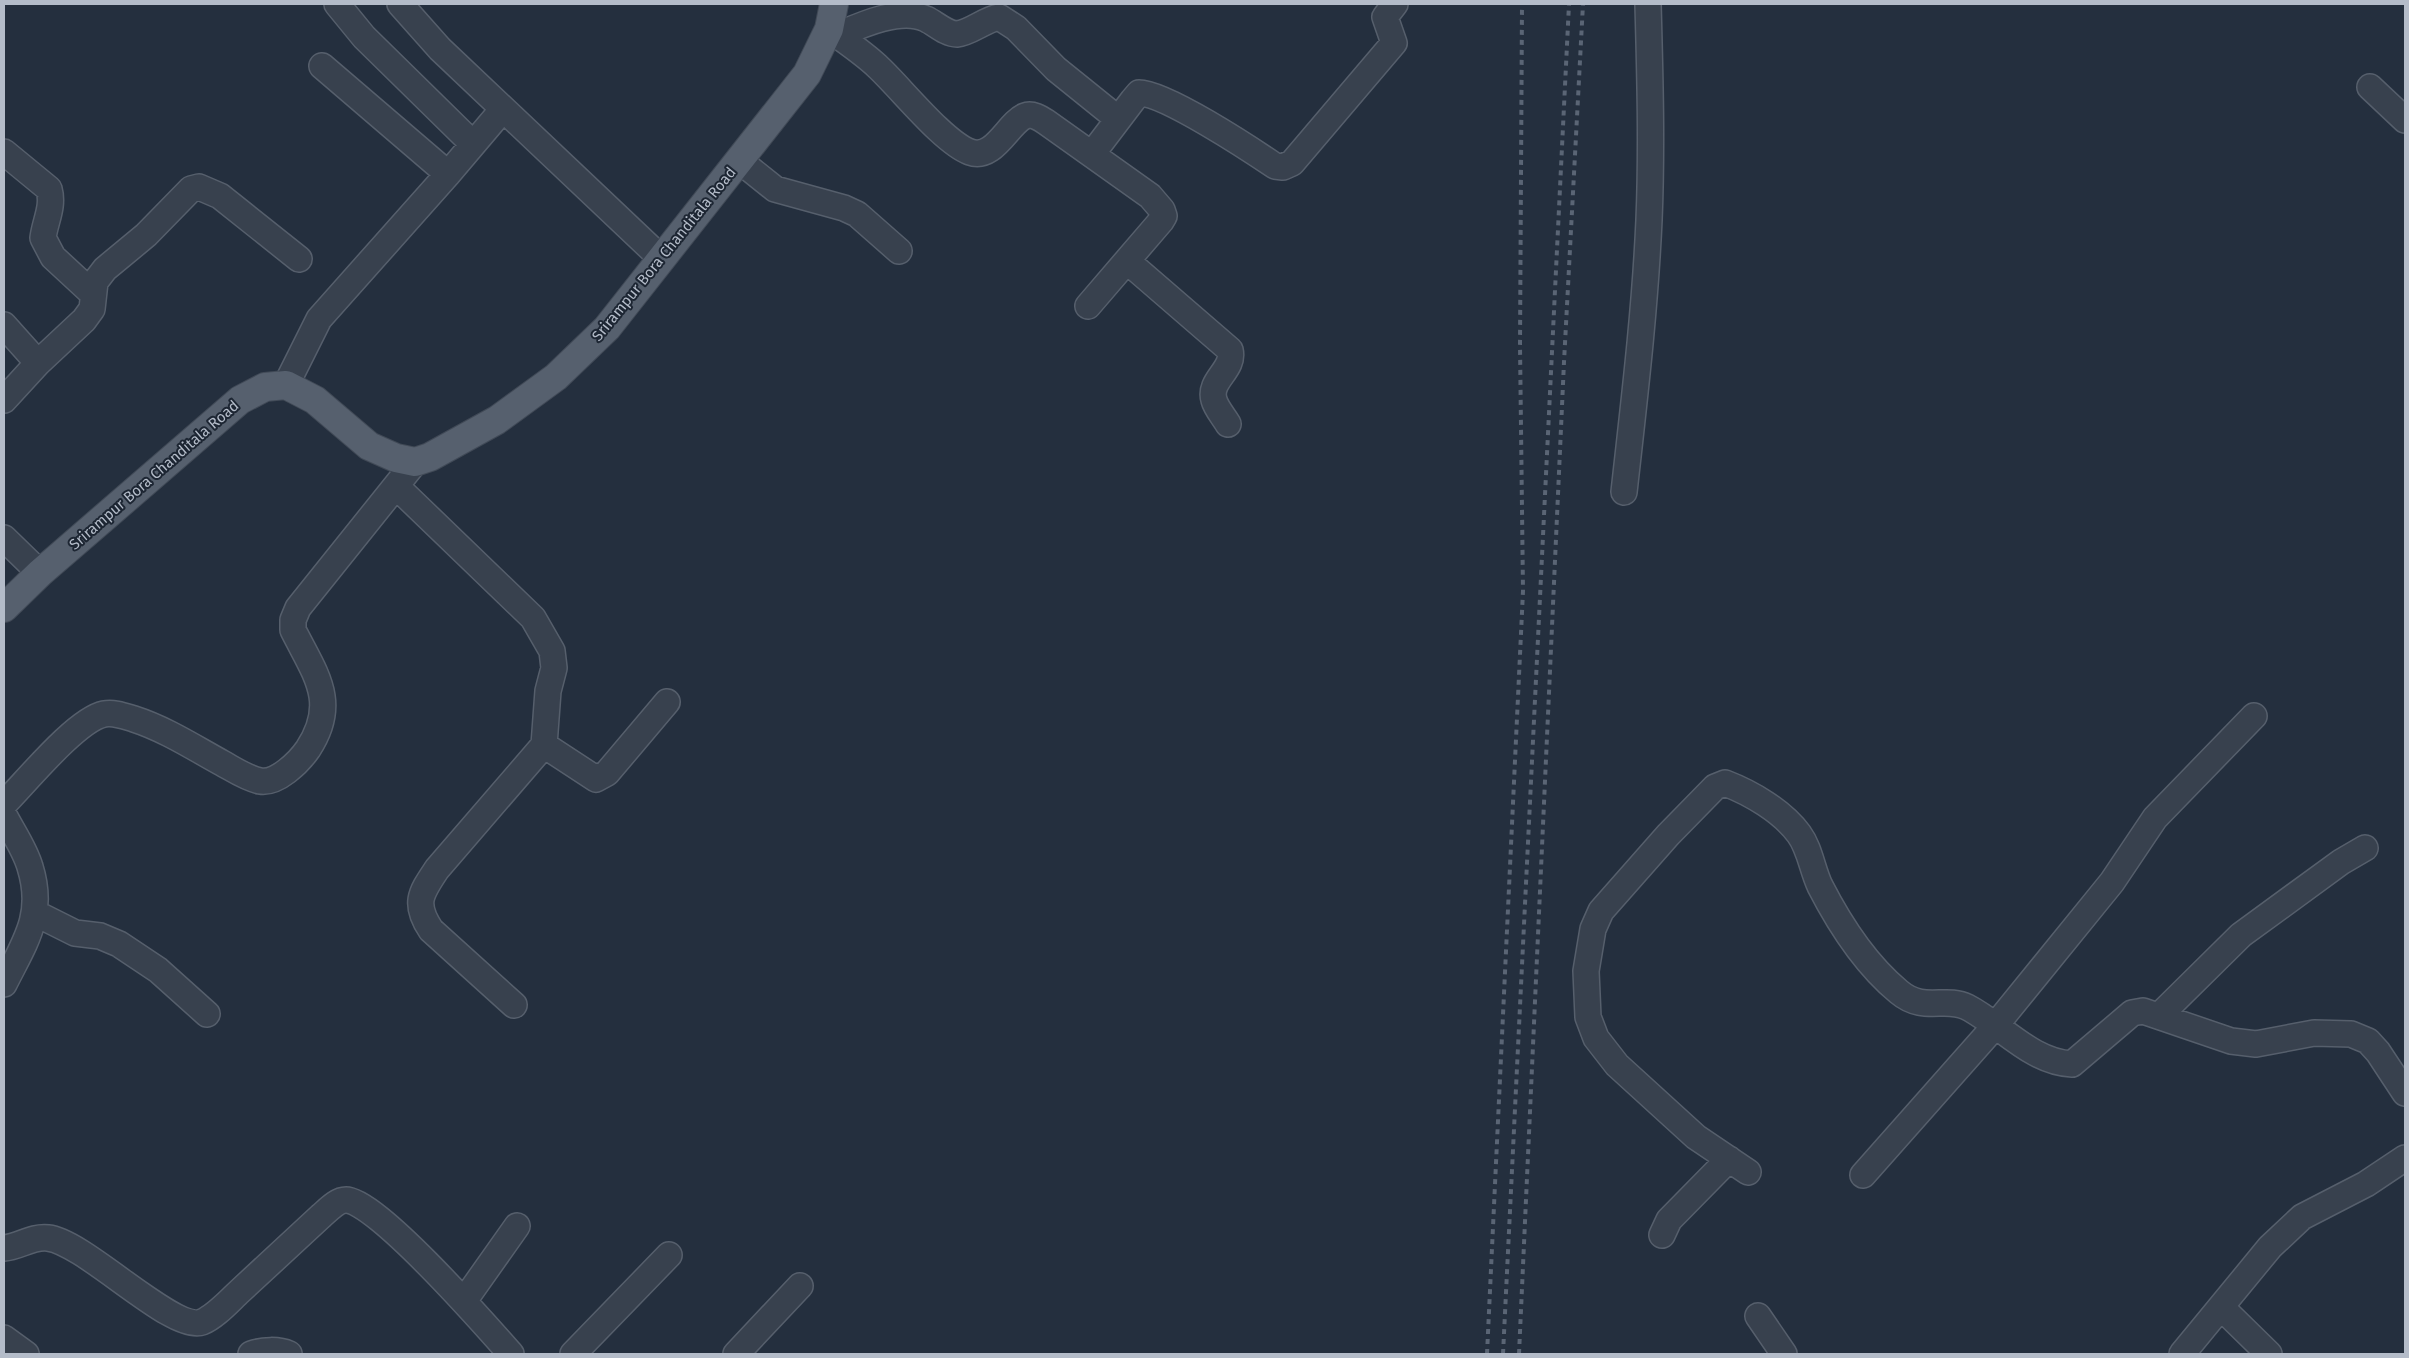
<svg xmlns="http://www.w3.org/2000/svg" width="2409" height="1358" viewBox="0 0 2409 1358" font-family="'Fira Sans',sans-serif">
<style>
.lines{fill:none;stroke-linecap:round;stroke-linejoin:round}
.minor-casing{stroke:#565f6c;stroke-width:28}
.major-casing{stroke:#414a57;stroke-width:30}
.minor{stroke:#38414e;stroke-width:25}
.major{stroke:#56606e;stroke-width:28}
.rail{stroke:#5a6575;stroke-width:4;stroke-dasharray:5 5;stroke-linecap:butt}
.labels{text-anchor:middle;stroke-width:4;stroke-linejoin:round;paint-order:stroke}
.street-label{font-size:15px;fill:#b4bcc9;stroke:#1d2633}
</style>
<rect width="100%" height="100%" fill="#242f3e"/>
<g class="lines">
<g class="minor-casing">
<path id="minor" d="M337,4l27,33 109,107
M400,4l40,45 222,210
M829,29c16,12 33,23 48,37 23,21 66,76 93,86 24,9 38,-29 55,-36 7,-3 15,2 21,6l104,74 12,14 2,6 -3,5 -73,85
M838,35c23,-10 63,-28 88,-16 9,4 20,15 31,15 13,-1 27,-14 42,-17l17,11 40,41 62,50
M322,66l126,108
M2370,87l35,33
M4,152l45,37c5,18 -4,32 -6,49l10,19 40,37
M1092,154l41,-54 6,-7c26,0 111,56 136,73l8,1 9,-4 102,-120 -9,-26 10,-13
M740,161l35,28 69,19 13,6 42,37
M1127,261l103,89c5,20 -22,30 -16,50 2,8 10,17 14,24
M4,325l34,38
M286,385l33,-66 129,-145 55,-65
M4,400l34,-37 46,-43 8,-11 3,-27 10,-13 41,-34 45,-46 8,-2 21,9 79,63
M396,486l137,132 19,33 2,17 -6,23 -4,54 -107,124c-16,24 -24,34 -6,61l83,75
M1624,492c10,-90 21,-181 25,-272 3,-72 1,-144 -1,-216
M4,538l36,35
M544,745l52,34 11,-6 60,-71
M4,804c22,-22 72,-84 100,-90 10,-2 20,2 30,5 31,10 59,28 88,44 11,6 24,15 38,18 17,3 39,-19 48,-32 31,-47 7,-75 -15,-119v-10l5,-12 117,-146
M4,815c8,16 21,34 26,52 15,48 -5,75 -26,117
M35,913l40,20 25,3 19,8 39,26 49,44
M2159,1016l82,-81 100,-73 24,-14
M1748,1172l-52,-35 -79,-72 -21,-27 -8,-21 -2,-46 7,-42 8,-18 67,-76 47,-48 10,-4c26,10 57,28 74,51 11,15 13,35 21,52 20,39 45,78 79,106 25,21 46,4 68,15 35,18 64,55 105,57l60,-51 11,-2 88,30 25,3 58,-11 37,1 17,7 10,11 27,41
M1863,1175l132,-149 117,-144 43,-64 99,-102
M1662,1235l7,-15 60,-61
M4,1248c15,-1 28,-12 44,-10 37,4 125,95 154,84 14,-6 27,-21 38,-31 27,-25 54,-50 81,-75 7,-6 16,-16 25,-16 30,0 142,128 165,154
M464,1301l53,-75
M2221,1307l48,47
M1758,1316l26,38
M4,1338l22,16
M251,1354c12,-4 27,-5 38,0
M573,1354l96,-99
M736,1354l64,-68
M2182,1354l88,-107 32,-30 64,-33 39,-26"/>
</g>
<g class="major-casing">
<path id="major" d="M4,608l36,-35 200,-173 25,-13 21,-2 29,15 54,46 27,12 19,4 15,-5 67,-37 59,-43 51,-49 200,-254 22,-45 5,-25"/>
</g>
<use href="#minor" class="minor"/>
<use href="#major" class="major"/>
<path class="rail" d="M1487,1354l36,-763 -3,-246 2,-341
M1503,1354l66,-1350
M1519,1354l45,-992 19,-358"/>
</g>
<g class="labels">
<g class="street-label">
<text transform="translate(664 254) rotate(-51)" y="5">Srirampur Bora Chanditala Road</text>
<text transform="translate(154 475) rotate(-41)" y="5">Srirampur Bora Chanditala Road</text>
</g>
</g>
<rect width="2409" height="1358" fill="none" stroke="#b4bcc9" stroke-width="10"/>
</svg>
